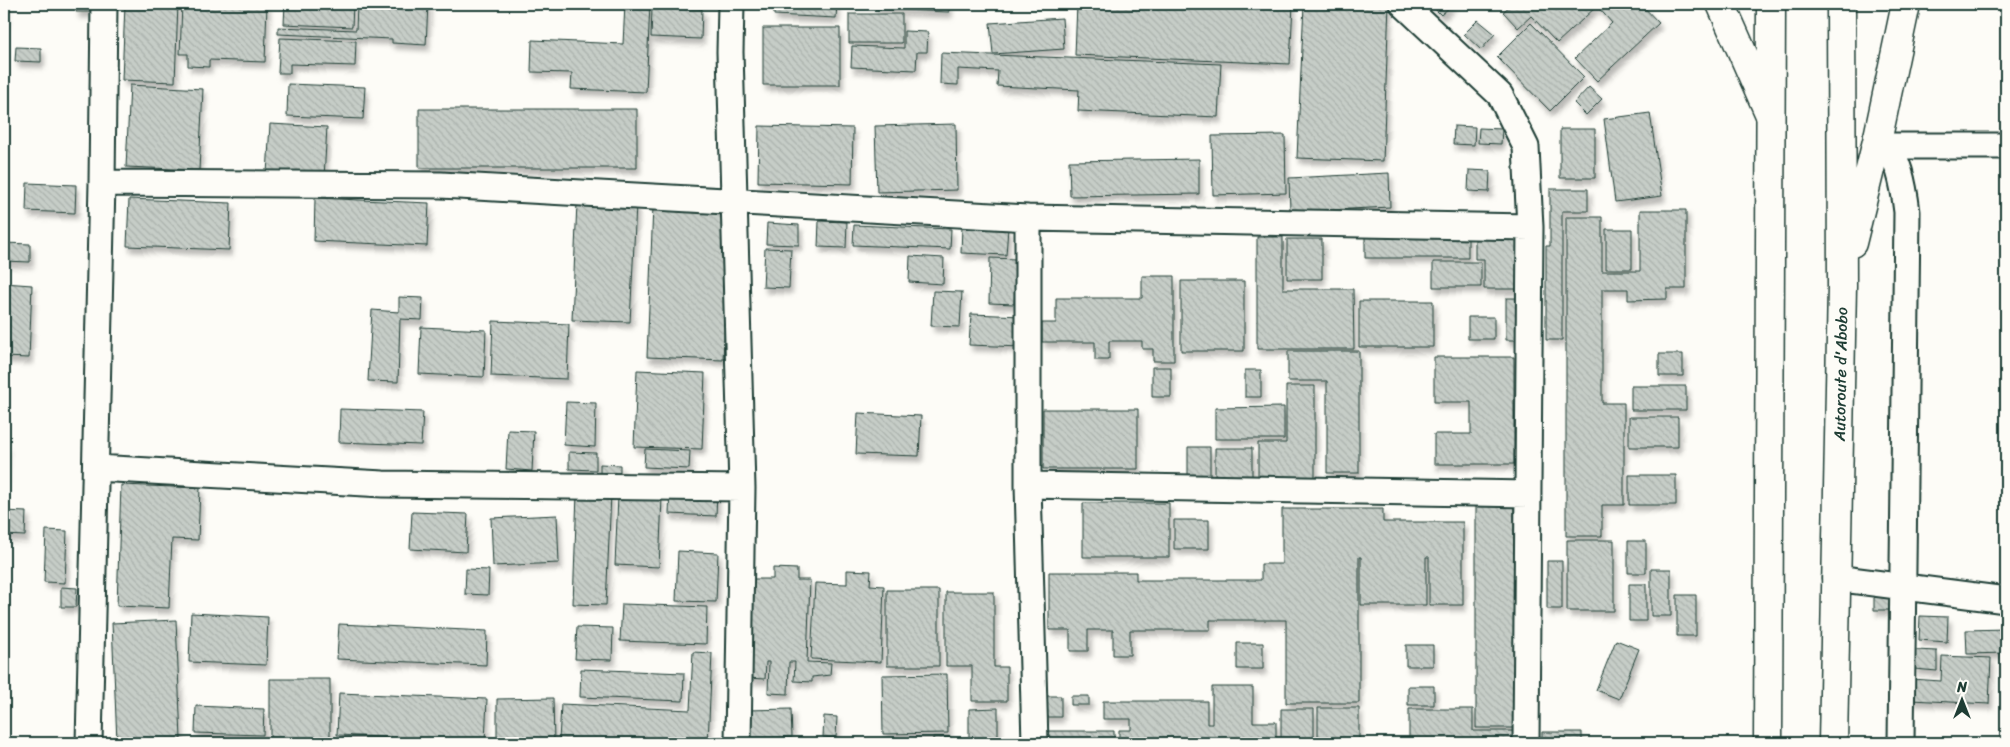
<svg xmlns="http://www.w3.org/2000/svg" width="2010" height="747" viewBox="0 0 2010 747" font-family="Sriracha,sans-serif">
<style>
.building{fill:url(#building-back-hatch);stroke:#1f3d34;filter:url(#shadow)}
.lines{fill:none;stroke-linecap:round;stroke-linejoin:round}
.street-casing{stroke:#1f3d34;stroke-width:29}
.secondary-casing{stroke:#1f3d34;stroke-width:31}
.primary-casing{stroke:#1f3d34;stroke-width:31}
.street{stroke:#fdfcf7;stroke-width:25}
.secondary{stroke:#fdfcf7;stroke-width:28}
.primary{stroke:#fdfcf7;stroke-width:28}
.labels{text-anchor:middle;stroke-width:4;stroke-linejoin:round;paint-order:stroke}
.street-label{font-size:16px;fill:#1f3d34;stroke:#fdfcf7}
</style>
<defs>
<pattern id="building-back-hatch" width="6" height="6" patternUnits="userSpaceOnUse" patternTransform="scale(1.25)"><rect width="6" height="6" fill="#c6cdc7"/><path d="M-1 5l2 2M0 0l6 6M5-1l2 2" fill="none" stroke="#aab1ac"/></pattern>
<filter id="shadow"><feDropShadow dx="3" dy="5.5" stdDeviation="2.5" flood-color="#0004"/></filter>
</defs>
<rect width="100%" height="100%" fill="#fdfcf7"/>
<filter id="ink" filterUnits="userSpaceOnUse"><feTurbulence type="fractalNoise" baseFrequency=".02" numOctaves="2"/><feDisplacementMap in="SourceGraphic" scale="10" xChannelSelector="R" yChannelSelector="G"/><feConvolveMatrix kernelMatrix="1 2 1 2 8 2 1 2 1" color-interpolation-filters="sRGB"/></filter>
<g filter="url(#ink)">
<path class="building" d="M4,4h2l-1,17h-1z
M77,4h18v8h-19z
M125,4h53l-3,78 -53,-2z
M182,4h85l-2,58 -56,-2v7l-21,-1v-12h-8z
M285,4h68l-1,23 -68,-3z
M357,4h71l-2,41 -34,-2v-4l-114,-5v-7l78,3z
M625,4h25l-4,88 -75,-3 1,-16 -41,-1 1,-32 91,4z
M774,4h63l-1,14 -62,-3z
M875,4h74v8l-74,-3z
M1077,4l145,3v-3h71l-3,60 -215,-9z
M1304,4h85l-6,157 -86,-3z
M1430,4h23l-12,11z
M1512,4h129l18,19 -62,58 -22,-23 37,-35 -15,-17 -40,37 -26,-27 -13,12 -15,-16z
M652,7l50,2 -1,30 -50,-2z
M849,14h53v29h-53z
M1062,18l2,31 -71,5 -3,-31z
M1478,20l17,14 -14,16 -17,-16z
M1531,23l53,54 -34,34 -53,-54z
M763,28h77v57h-77z
M904,31l24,1 -1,20h-10l-1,18 -65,-3 1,-21 52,2z
M280,38l76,3 -1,25 -65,-2v9h-12z
M16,47l25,1v14l-26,-1z
M941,53l280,11 -3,53 -140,-6 1,-21 -82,-4 1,-15 -40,-2v16l-18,-1z
M288,84l77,3 -2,32 -76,-3z
M130,85l73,4 -4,81 -73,-3z
M1589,87l13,12 -16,16 -12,-12z
M419,109h218v59h-218z
M1650,113l12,83 -47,6 -11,-83z
M270,124l57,3 -3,50 -57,-3z
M956,124l1,66 -80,2 -2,-66z
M759,126l94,2 -1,56 -94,-2z
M1454,126l21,1 -1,18 -21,-1z
M1479,128l23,1 -1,15 -23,-1z
M1560,129h35v49h-35z
M1285,135l1,58 -73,2 -1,-59z
M1199,159v35l-129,2 -1,-35z
M1469,170l21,1 -1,21 -21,-1z
M1389,173l1,34 -100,5 -1,-34z
M27,183l49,2 -1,28 -49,-2z
M1550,189h38v22h-26v129h-16v-94h4z
M315,198l114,5 -2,43 -113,-5z
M129,199l102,4 -2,47 -102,-4z
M577,202l59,3 -6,117 -58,-2z
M653,206l77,3 -7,151 -76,-3z
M1640,210h46v79h-19v10l-39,1v-11h-26v114h22v102h-22v31h-36v-319h36v54h38z
M819,221l28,1 -1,26 -28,-1z
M767,223l32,2v20l-33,-1z
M854,225l97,4 -1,20 -97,-4z
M962,226l46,2 -2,27 -45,-2z
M1606,229h26v40h-26z
M1365,234h103v24h-103z
M1475,236h44v53h-35v-30h-9z
M1257,237h26v52h70l1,60h-97z
M1287,239h35v40h-35z
M4,243l26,1v18l-26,-1z
M765,248l26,1 -2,39 -26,-1z
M910,256l34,2 -1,26 -34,-2z
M990,258l26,1 -2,45 -25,-1z
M1433,262h48v25h-48z
M1142,276h32v85h-21v-12h-11v-8h-33v19h-14v-18h-53v-19h14v-25h86z
M1181,281h63v70h-63z
M4,283l28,2 -3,73 -25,-1z
M933,291l29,1 -2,35 -29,-1z
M399,297l24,1 -1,22 -22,-1 -2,63 -30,-1 4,-71 27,2z
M1506,298h18v42h-18z
M1359,301h74v46h-74z
M971,314l52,2 -1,31 -53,-2z
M1468,317h26v22h-26z
M493,321l76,3 -2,55 -76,-3z
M421,327l65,3 -2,47 -65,-3z
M1288,351h71v122h-32v-92h-39z
M1659,354h24v22h-24z
M1434,357h80v107h-80v-30h37v-32h-37z
M1152,367h19v30h-19z
M637,370l68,3 -3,76 -68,-2z
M1245,370h16v27h-16z
M1286,386h29v93h-57v-36h28z
M1631,386h55v24h-55z
M566,402l30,1 -1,44 -31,-2z
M1284,407v32h-69v-31z
M340,409l83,3 -2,33 -82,-3z
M1043,409h95v60h-95z
M858,413l63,3 -2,40 -63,-2z
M1629,417h49v30h-49z
M508,430l26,1 -2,40 -26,-2z
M4,446h2l-2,34z
M1188,447h22v29h-22z
M1215,448h37v29h-37z
M645,449l45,2 -1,18 -45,-2z
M569,452l27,1v17l-27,-1z
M600,464l20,1v15l-20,-1z
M1629,475h47v30h-47z
M121,485l79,3 -2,52 -26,-1 -3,69 -52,-2z
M670,489l47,2 -1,25 -47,-2z
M577,493l34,1 -5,111 -33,-1z
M618,496l44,2 -3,69 -44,-2z
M1083,503h86v54h-86z
M1476,505h38v223h-38z
M1282,509h101v13h80v83h-34v-48h-3v48h-65v-48h-2v146h-73v-83h-76v10h-80v25h-17v-25h-25v21h-18v-21h-21v-58h87v8h125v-16h21z
M4,511l22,1 -1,24 -21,-1z
M412,512l56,2 -2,38 -56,-3z
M557,515l2,48 -66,3 -2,-48z
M1174,520h35v29h-35z
M46,530l21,1 -2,52 -21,-1z
M1567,540h47v71h-47z
M1628,541h18v32h-18z
M678,551l40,2 -2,49 -40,-1z
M1547,561h15v48h-15z
M773,568l24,1v11h13l-3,82 24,1 -1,12 -18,2v5l-18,-1 1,-19h-6l-1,32 -20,-1 1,-31h-3l-1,17 -18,-1 4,-99h22z
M466,569l23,1 -1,25 -23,-1z
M1651,569h20v47h-20z
M847,570l24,1 -1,14 14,1 -3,76 -70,-3 4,-76 32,1z
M1629,584h17v37h-17z
M61,587l16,1 -1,19h-15z
M887,590h52v76h-52z
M946,592h48v75h13v34h-35v-35h-26z
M1874,594l18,1 -1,15h-17z
M1677,595h19v41h-19z
M622,604l85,3 -1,37 -86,-3z
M191,613l77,4 -2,48 -77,-3z
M1920,616l28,1 -1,25 -28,-2z
M176,620l5,119 -64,3 -5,-119z
M339,624l148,7 -1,34 -149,-6z
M577,627l36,1 -1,32 -37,-1z
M2006,629v24l-39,1 -1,-24z
M1616,640l23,9 -20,50 -23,-9z
M1237,643h26v26h-26z
M1406,645h27v21h-27z
M1915,650l22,1v20l-23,-2z
M693,652l19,1 -4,90 -149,-2 2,-37 129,6z
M1942,656l49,2 -2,46 -78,-4 1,-21 29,2z
M581,669l103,4 -1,28 -103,-4z
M947,674l1,59 -65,1 -1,-59z
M270,679h60v64h-60z
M1408,686h26v19h-26z
M1212,687h41v35h23v21h-157v-13h12v-11h-28v-18h104v23h5z
M339,693l148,6 -2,43 -148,-7z
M1043,696h18v21h-18z
M1071,696h18v9h-18z
M553,698l1,45h-57v-44z
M196,706l68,3 -1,26 -68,-2z
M998,708v35h-29v-34z
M1318,708h41v35h-41z
M791,709l1,28 -44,1 -1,-28z
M1281,709h33v34h-33z
M1409,709h64v22h42v12h-106z
M824,716l13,1 -1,21 -13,-1z
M1041,731h73v12h-73z
M1542,732h40v11h-40z
M933,737h18v6h-18z"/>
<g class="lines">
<g class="street-casing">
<path id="street" d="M731,4l-1,48 12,436 -4,255
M1403,4l97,91 26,52 4,80 -4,516
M1878,137c21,16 26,50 29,75l-6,531
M1889,146h117
M102,183l2,-179
M1028,218v267l7,258
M96,468l287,16 359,4
M1028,485l500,9
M1835,578l171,22
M89,743l13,-560 339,2 587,33 502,9"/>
</g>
<g class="secondary-casing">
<path id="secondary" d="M1721,4l49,111
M1878,137l28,-133"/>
</g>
<g class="primary-casing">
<path id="primary" d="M1852,243l26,-106
M1768,743l3,-739
M1833,743l9,-457 -1,-282"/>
</g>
<use href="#street" class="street"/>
<use href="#secondary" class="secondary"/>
<use href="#primary" class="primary"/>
</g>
</g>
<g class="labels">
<g class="street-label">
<text transform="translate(1840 374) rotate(-89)" y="6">Autoroute d'Abobo</text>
</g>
</g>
<rect width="2010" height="747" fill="none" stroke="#fdfcf7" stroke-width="20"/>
<rect x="10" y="10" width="1990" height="727" fill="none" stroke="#1f3d34" stroke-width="2" filter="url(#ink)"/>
<g transform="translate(1962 700)" stroke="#fdfcf7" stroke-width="4" paint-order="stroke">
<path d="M0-4L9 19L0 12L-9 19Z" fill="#1f3d34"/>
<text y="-8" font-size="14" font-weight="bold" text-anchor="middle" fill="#1f3d34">N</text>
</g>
</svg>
